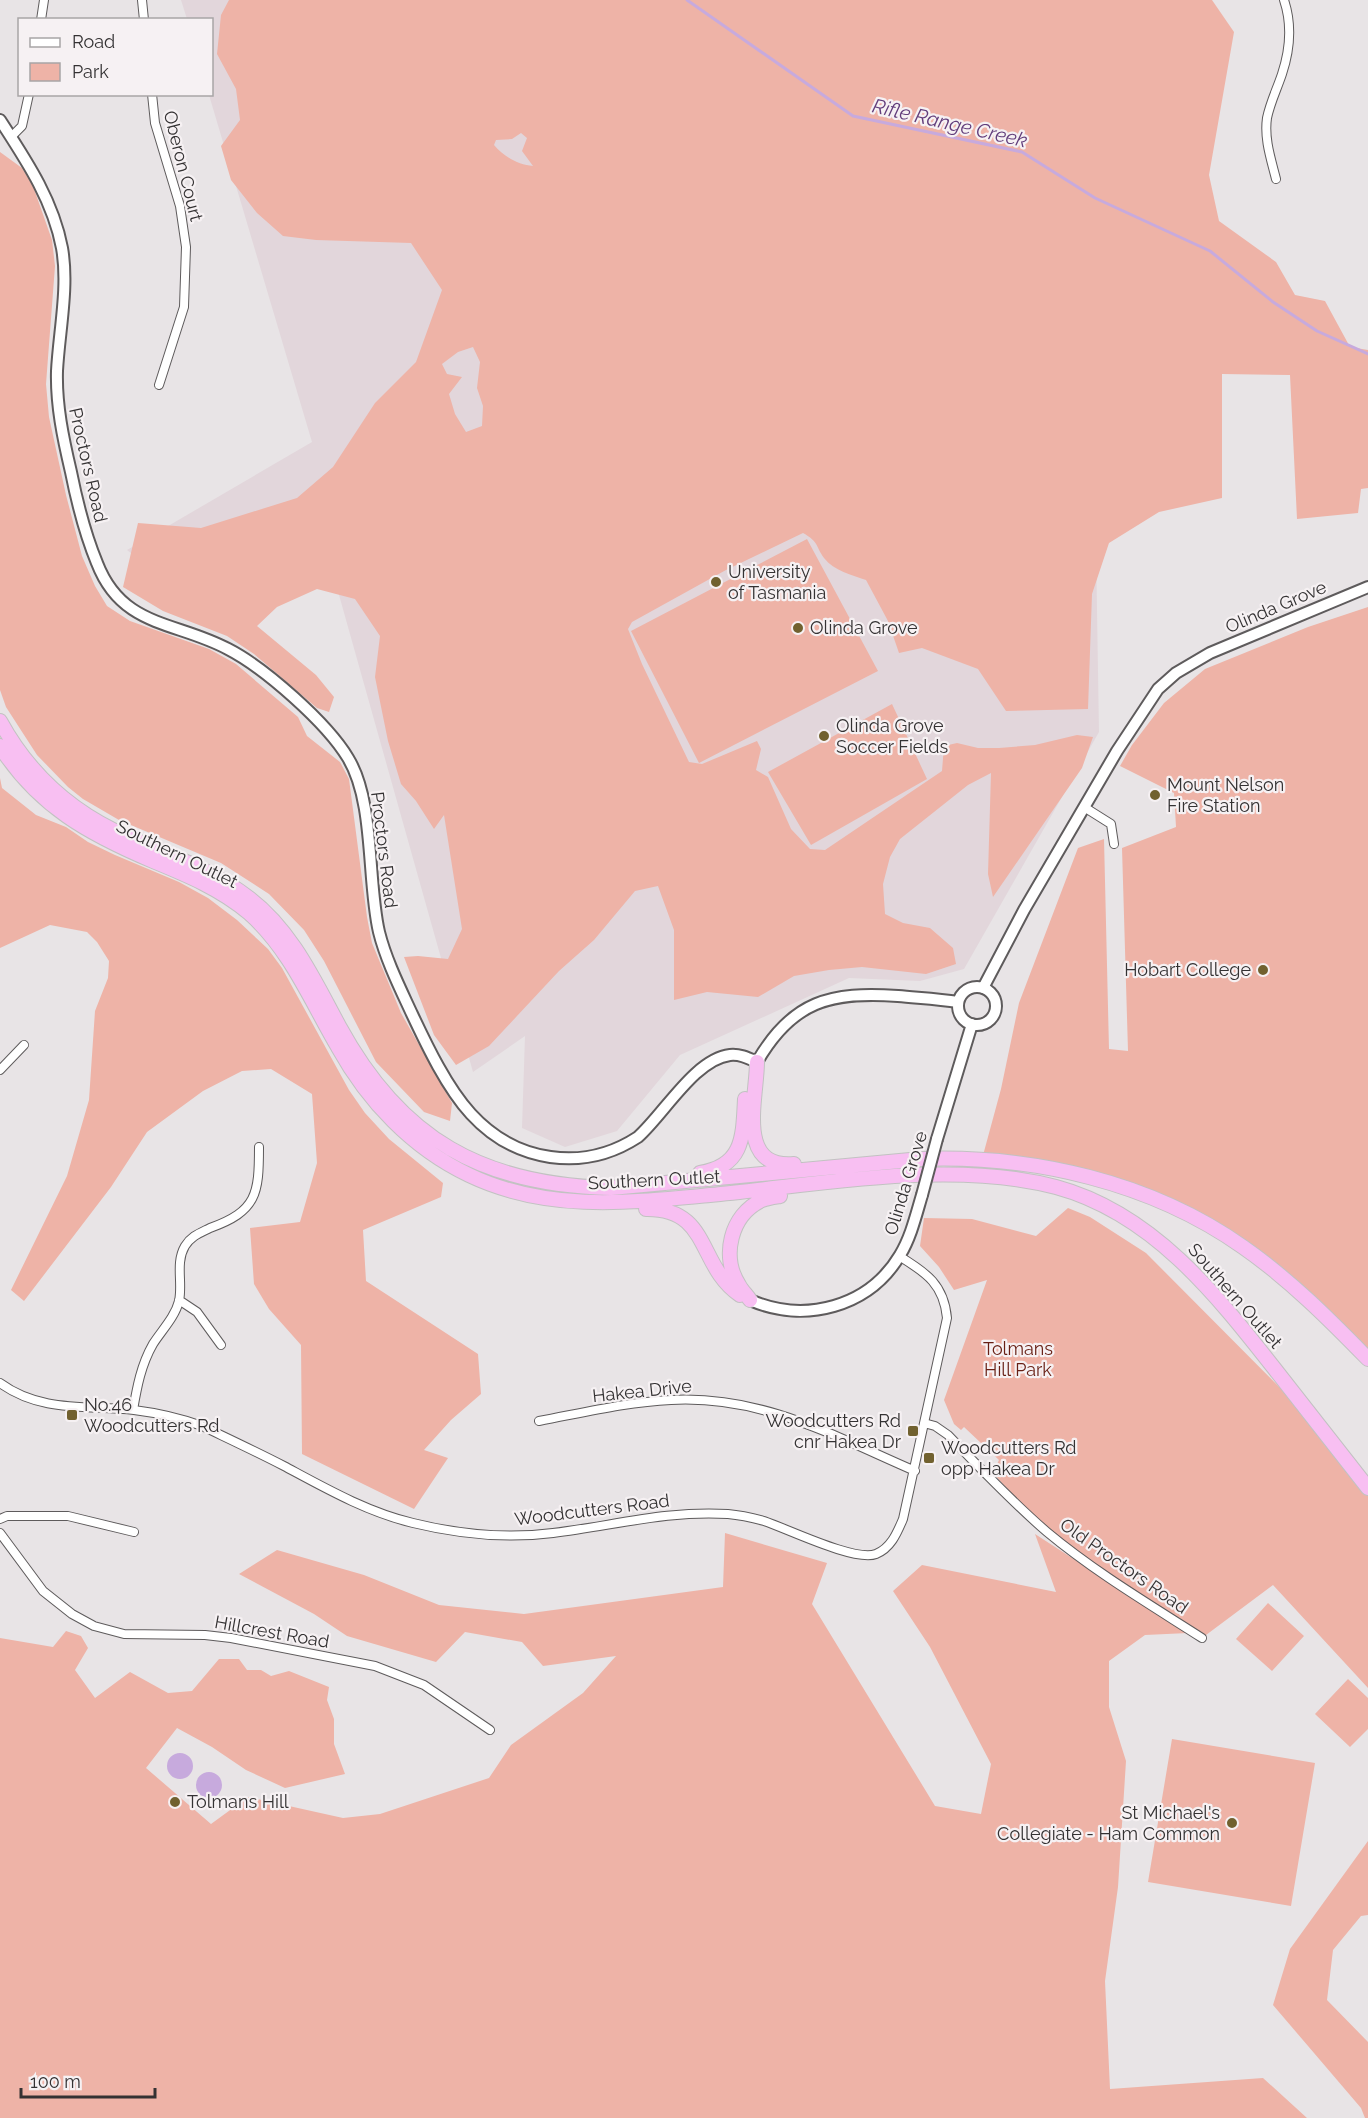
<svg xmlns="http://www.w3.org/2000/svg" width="1368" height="2118" viewBox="0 0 1368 2118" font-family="Raleway,sans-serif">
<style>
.built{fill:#e2d6db}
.green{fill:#eeb3a7;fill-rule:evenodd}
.water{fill:#c7aadd}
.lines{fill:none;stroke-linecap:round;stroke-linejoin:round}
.stream{stroke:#c7aadd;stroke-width:3}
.street-casing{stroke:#5e5b5c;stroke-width:10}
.secondary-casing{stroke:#5e5b5c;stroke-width:14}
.highway-casing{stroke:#c2c2c2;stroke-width:16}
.street{stroke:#fff;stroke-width:8}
.secondary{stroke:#fff;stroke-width:10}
.highway{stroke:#f8bff2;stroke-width:14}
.secondary-bridge-casing{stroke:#5e5b5c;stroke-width:14;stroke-linecap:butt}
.secondary-bridge{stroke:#fff;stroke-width:10}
.poi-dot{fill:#71612f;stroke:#f6f1f3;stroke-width:2}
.labels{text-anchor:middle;stroke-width:4.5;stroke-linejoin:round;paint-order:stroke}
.street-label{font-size:18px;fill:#343233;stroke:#f6f1f3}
.poi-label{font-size:18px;fill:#343233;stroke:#f6f1f3;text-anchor:start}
.park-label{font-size:18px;fill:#681f14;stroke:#f6f1f3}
.water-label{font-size:20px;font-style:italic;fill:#623d7b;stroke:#f6f1f3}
</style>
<rect width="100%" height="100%" fill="#e8e4e6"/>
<path class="built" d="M181,0h959l-52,57 11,675 -135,237 -44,12 -71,-3 -169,77 -63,76 -52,16 -43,-19 3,-92 -52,36 -141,-502 -101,62 -104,-82 185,-108 -103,-347 3,-1v-74l-25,-1z"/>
<path class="green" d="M229,0h983l22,32 -25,143 10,46 57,41 19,33 30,6 25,46 18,3v138l-7,1 -3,24 -61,6 -7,-144 -68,-1v124l-63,14 -50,31 -17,51 -4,115 -82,2 -28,-42 -56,-21 -23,5 -11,-32 -22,-41c-14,-5 -32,-9 -42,-22 -9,-13 -5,-16 -21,-25l-77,37 -94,52 -4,7 14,35 47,98 13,2 55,-23 4,8 -5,21 12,7 23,52 19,20 15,1 117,-79 2,-25 13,-3 21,5h21l36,-3 42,-10 16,2 -11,31 -89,129 -5,-23 3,-101 -23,12 -68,54 -10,18 -7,27 2,30 18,9 27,5 23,20 3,16 -30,10 -64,-7 -33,3 -35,6 -36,21 -51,-5 -33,8v-70l-16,-44 -23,5 -41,49 -35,31 -70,75 -33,19 -22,-30 -30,-78 14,-1 30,3 14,-30 -18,-114 -10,14 -18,-28 -15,-17 -13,-43 -13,-64 5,-41 -25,-37 -38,-10 -40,18 -20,19 59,49 18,22 -5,15 -12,-4 -63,-54 -27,-18 -64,-25 -40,-24 15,-64 63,5 96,-30 36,-31 42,-64 41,-41 26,-72 -31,-47 -95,-3 -33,-4 -26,-23 -26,-33 -10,-34 19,-26 -4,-31 -19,-35 4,-39zM521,133l6,5 -5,13 11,15c-15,-1 -30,-10 -39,-21l2,-5 16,-1zM473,347l7,15 -3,26 6,18 -1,20 -16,6 -11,-18 -6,-20 13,-17 -15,-3 -5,-10 16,-12z
M0,152l22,16 11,18 19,54 3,26 -9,118 3,33 17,78 16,61 13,30 12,20 23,15 79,28 27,15 62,53 9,19 33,26 9,17 18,138 5,26 29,70 51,90 -2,18 -26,-9 -48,-50 -52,-101 -20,-31 -35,-36 -48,-31 -102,-43 -36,-21 -15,-12 -31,-32 -31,-48 -6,-17z
M807,539l71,132 -179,92 -68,-132z
M1368,607v752l-124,-112 -122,-60 -140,-28 19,-70 18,-86 59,-155 26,-9 5,210 19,2 -6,-203 54,-21 -2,-34 -54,-27 12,-21 32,-42 41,-34 103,-42z
M892,704l35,75 -116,66 -43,-73z
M0,778l2,10 34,27 30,12 22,15 27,13 64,27 29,16 29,22 31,29 14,19 67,122 16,23 24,26 54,44 -2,14 -78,33 3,51 112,73 3,40 -30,26 -27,30 24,8 -34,51 -112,-55 -1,-109 -32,-36 -15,-25 -4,-56 50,-6 17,-59 -5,-69 -41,-25 -29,2 -39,20 -56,41 -36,55 -87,114 -13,-11 56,-114 22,-76 6,-89 13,-33 1,-17 -12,-19 -10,-10 -37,-7 -50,23z
M1068,1208l22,9 56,36 180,181 42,54v200l-95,-103 -71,53 -99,-64 -69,-55 -41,-46 6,-13 -35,-33 -3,3 -7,-6 -10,-24 43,-120 -33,10 -15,-23 -19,-21 4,-28 48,1 64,17z
M725,1533l102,30 -15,41 123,202 46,8 10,-50 -61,-117 -37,-56 29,-26 134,27 -21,-58 153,99 -43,2 -36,26v46l17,54 -8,126 -13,94 5,108 153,-11 44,40h-1307v-480l53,9 13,-16 15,5 7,12 -13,22 20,28 35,-26 38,21 24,-2 27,-32h20l8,11h14l10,6 18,-5 40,16 -2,13 7,19v25l11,30 -60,14 -39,-18 -34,-23 -35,-19 -31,40 65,56 37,-27 95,21 37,-4 109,-36 22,-33 72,-52 33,-37 -73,10 -21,-24 -57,-10 -29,30 -89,-26 -33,-22 -75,-40 38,-24 87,25 75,30 85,9 199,-27z
M1268,1603l36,33 -32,35 -36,-32z
M1348,1679l20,19v31l-18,18 -35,-33z
M1172,1739l143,24 -24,143 -143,-24z
M1368,1841v74l-7,1 -28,34 -6,50 41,42v76h-3l-4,-10 -88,-103 17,-56z"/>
<path class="water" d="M167 1766a13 13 0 1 1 26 0a13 13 0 1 1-26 0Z
M196 1785a13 13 0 1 1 26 0a13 13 0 1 1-26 0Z"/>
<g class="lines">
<path class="stream" d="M687,0l166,116 169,36 73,46 115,53 63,51 44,29 51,23"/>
<g class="street-casing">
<path id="street" d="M142,0l2,20
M41,20l3,-20
M152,94l3,29 25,83 6,41 -2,60 -25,78
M11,137l11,-11 7,-32
M1276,179c-5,-20 -12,-40 -9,-61 3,-15 10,-29 15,-44 8,-24 10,-50 2,-74
M1084,807l27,17 3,20
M0,1070l24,-25
M179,1300l18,12 24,33
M0,1383c41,30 88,22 134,27 24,3 46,8 68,16 27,13 55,26 82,40 41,22 83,46 129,57 45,11 93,16 140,10 59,-7 115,-23 175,-19 12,1 25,4 36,7 24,8 91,41 112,33 15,-6 21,-21 27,-35l44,-201c-3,-33 -20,-45 -48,-62
M133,1410c4,-23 8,-45 20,-66 9,-14 22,-27 26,-43 4,-18 -4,-38 6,-55 6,-10 15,-13 25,-18 47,-17 49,-34 49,-81
M539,1421c43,-8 88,-19 132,-21 91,-5 163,36 244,71
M924,1423l11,3 13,9c32,33 64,67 99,97 48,40 102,72 155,106
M0,1519l7,-3h61l66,16
M0,1533l43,58 29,23 22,12 30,8 81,1 26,3 144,28 49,19 66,45"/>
</g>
<g class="secondary-casing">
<path id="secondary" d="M0,120c26,40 53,80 62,128 7,39 -3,84 -5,123 -1,34 6,67 14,101 6,30 14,62 26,91 25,65 79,58 131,86 37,19 99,74 120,109 27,44 19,123 31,174 7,28 21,56 33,82 15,32 35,74 59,100 44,48 112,59 167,23 26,-23 57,-78 92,-82 10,-1 18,3 27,7 35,-61 74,-71 141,-66 20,2 40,3 60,6
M958 1006a19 19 0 1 1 38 0a19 19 0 1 1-38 0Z
M983,988l41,-78 93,-159 41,-62 18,-16 34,-20 158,-66
M937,1139l35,-115
M750,1300c55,24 119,7 150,-45 11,-18 16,-40 22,-60"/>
</g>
<g class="highway-casing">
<path id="highway" d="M0,721c29,53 72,92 128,116 41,18 85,33 121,61 43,33 65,82 90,128 62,114 144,159 272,162l310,-29c112,-4 230,23 322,88 46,32 86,72 125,112
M0,746c38,60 89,88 153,115 34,14 68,28 96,52 41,36 62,88 89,134 30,54 74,101 131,128 77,37 158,28 241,20 109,-10 239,-36 346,-8 96,26 159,106 218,181 31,40 63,80 94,120
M757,1062c0,36 -22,107 37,102
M700,1173c44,-7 43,-37 45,-74
M646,1209c65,-1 51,57 94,86
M750,1300c-3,-5 -8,-9 -11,-15 -18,-28 -9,-70 23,-85 5,-2 12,-3 18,-4"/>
</g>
<use href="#street" class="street"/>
<use href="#secondary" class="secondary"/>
<use href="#highway" class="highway"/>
<g class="secondary-bridge-casing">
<path id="secondary-bridge" d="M922,1195l15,-56"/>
</g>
<use href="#secondary-bridge" class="secondary-bridge"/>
</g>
<g class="poi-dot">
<circle cx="716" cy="582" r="6"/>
<circle cx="798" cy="628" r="6"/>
<circle cx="824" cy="736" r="6"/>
<circle cx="1155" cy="795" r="6"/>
<circle cx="1263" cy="970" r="6"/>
<rect x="66" y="1409" width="12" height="12" rx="3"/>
<rect x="907" y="1425" width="12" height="12" rx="3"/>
<rect x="923" y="1452" width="12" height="12" rx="3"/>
<circle cx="175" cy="1802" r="6"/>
<circle cx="1232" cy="1823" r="6"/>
</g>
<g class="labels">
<g class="street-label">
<text transform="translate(183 166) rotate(76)" y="6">Oberon Court</text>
<text transform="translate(88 465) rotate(77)" y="6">Proctors Road</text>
<text transform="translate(1276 607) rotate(-23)" y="6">Olinda Grove</text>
<text transform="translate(384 850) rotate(83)" y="6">Proctors Road</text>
<text transform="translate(177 854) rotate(26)" y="6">Southern Outlet</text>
<text transform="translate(654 1180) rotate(-3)" y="6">Southern Outlet</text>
<text transform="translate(906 1183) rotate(-73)" y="6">Olinda Grove</text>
<text transform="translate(1235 1296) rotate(49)" y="6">Southern Outlet</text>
<text transform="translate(642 1391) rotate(-6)" y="6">Hakea Drive</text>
<text transform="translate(592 1510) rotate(-7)" y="6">Woodcutters Road</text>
<text transform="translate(1124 1566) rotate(35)" y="6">Old Proctors Road</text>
<text transform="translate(272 1632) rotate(10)" y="6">Hillcrest Road</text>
</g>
<g class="poi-label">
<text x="728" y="578">University<tspan x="728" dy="21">of Tasmania</tspan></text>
<text x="810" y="634">Olinda Grove</text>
<text x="836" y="732">Olinda Grove<tspan x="836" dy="21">Soccer Fields</tspan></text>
<text x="1167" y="791">Mount Nelson<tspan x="1167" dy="21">Fire Station</tspan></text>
<text x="1251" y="976" text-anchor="end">Hobart College</text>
<text x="84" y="1411">No.46<tspan x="84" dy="21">Woodcutters Rd</tspan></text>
<text x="901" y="1427" text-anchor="end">Woodcutters Rd<tspan x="901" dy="21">cnr Hakea Dr</tspan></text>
<text x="941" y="1454">Woodcutters Rd<tspan x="941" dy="21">opp Hakea Dr</tspan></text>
<text x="187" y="1808">Tolmans Hill</text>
<text x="1220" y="1819" text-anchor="end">St Michael's<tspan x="1220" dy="21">Collegiate - Ham Common</tspan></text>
</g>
<g class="park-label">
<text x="1018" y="1355">Tolmans<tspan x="1018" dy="21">Hill Park</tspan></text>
</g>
<g class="water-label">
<text transform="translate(950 123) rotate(13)" y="7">Rifle Range Creek</text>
</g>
</g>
<rect x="18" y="18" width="195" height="78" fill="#f6f1f3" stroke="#a8a5a6" stroke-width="1.5"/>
<rect x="30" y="38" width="30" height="9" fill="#ffffff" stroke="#a8a5a6" stroke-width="1.5"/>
<text x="72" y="48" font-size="18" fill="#343233">Road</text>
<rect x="30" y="63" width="30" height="18" fill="#eeb3a7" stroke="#a8a5a6" stroke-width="1.5"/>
<text x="72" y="78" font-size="18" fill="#343233">Park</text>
<path d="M21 2088v9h134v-9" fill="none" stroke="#343233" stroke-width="3"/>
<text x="30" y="2088" font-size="18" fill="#343233" stroke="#f6f1f3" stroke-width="4.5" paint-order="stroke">100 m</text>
</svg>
